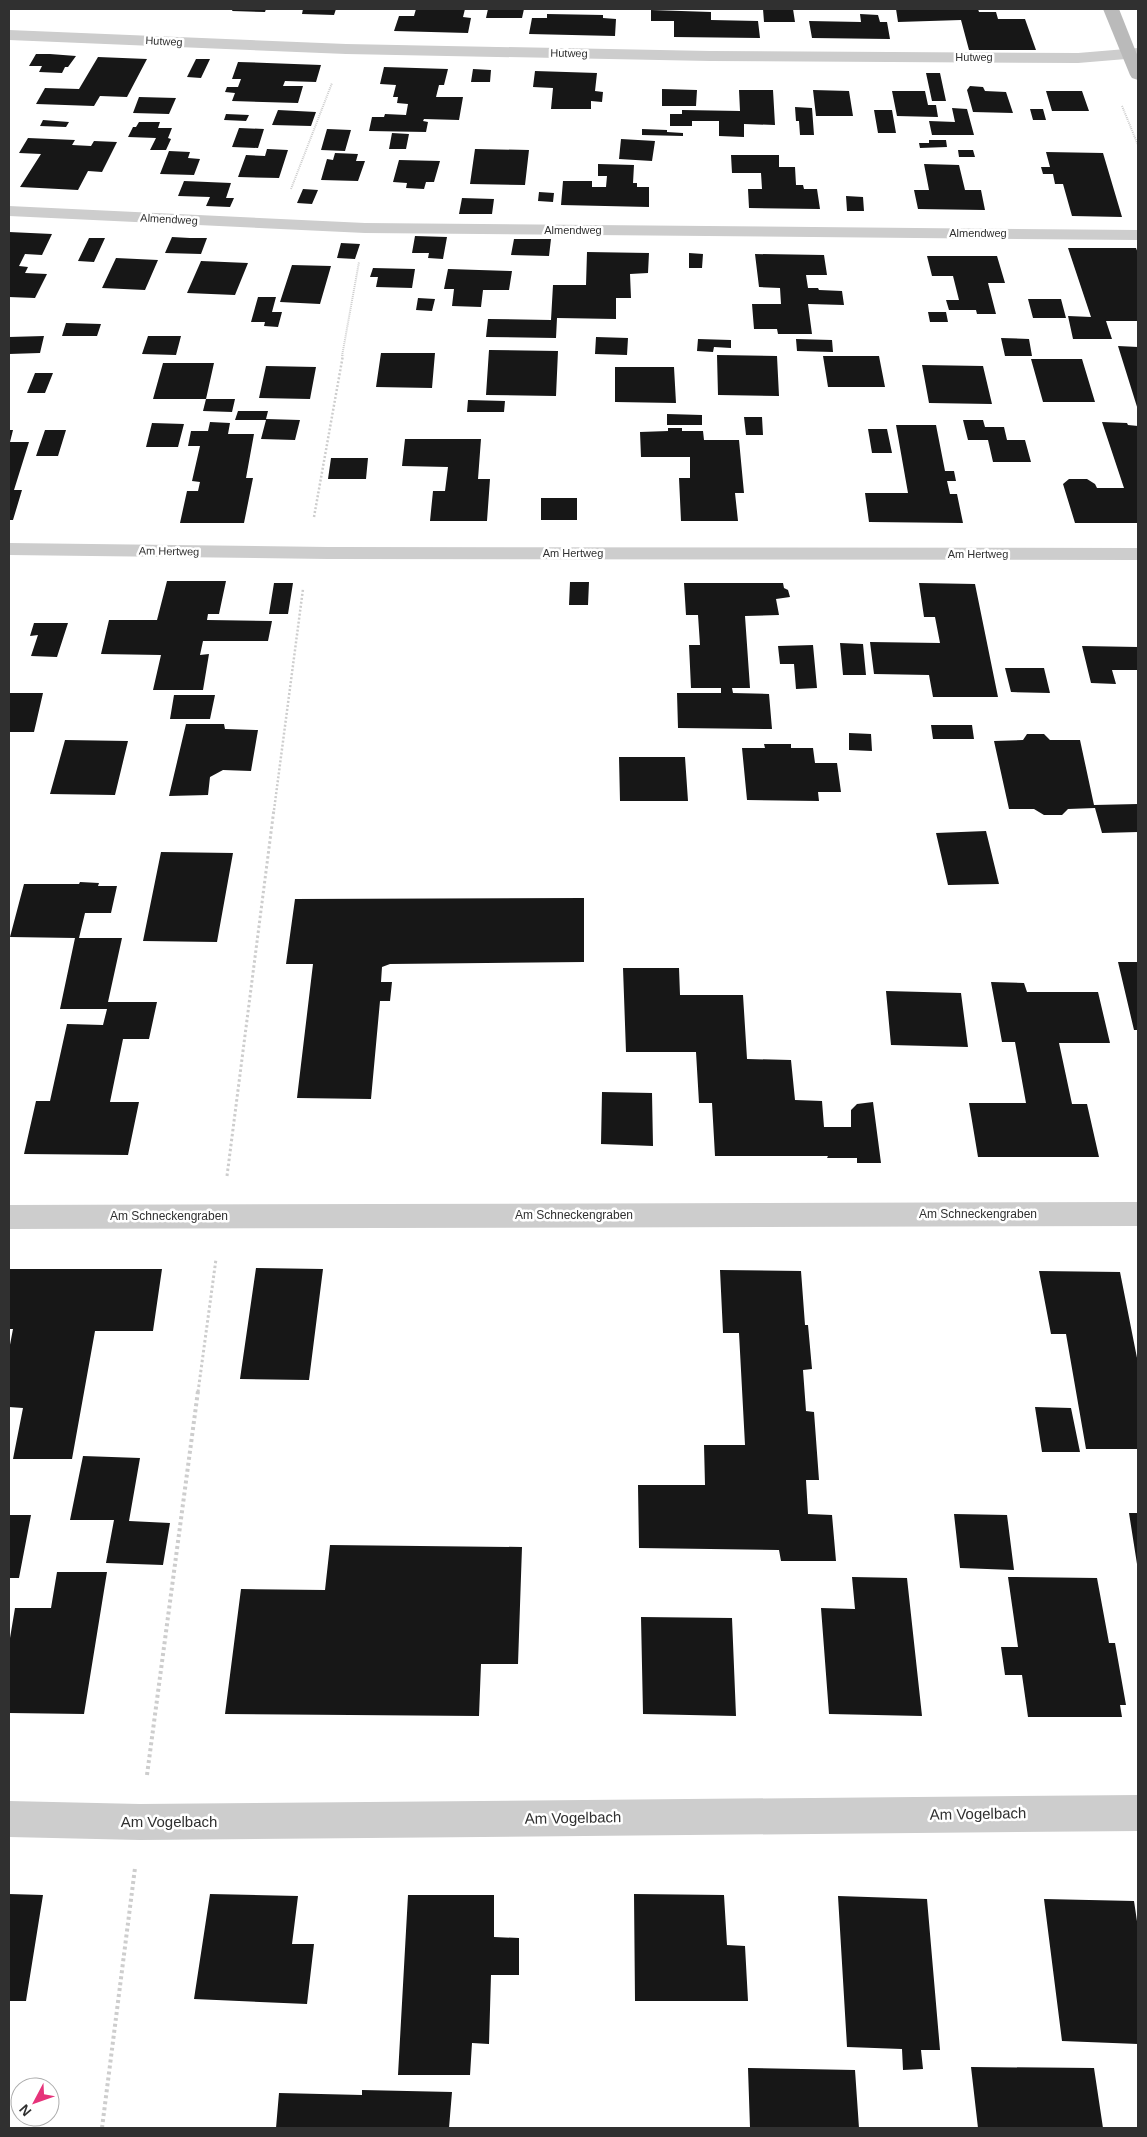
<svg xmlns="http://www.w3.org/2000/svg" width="1147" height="2137" viewBox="0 0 1147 2137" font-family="Arial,sans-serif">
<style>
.building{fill:#171717}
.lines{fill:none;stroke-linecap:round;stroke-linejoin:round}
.path-far3{stroke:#cdcdcd;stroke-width:2;stroke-dasharray:1 1;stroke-linecap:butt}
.path-far2{stroke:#cdcdcd;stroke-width:2.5;stroke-dasharray:2 2;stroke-linecap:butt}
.path-far1{stroke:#cdcdcd;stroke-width:3;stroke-dasharray:2.5 2.5;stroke-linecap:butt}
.path{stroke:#cdcdcd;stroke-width:4;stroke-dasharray:3 3;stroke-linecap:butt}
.street{fill:#cdcdcd;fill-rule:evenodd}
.secondary{fill:#bababa;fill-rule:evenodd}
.labels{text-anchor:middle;stroke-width:5;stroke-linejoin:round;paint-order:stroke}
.far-street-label{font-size:11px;fill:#303030;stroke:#fff}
.street-label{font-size:12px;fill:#303030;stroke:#fff}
.near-street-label{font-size:15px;fill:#303030;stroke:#fff}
</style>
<rect width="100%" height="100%" fill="#fff"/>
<path class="building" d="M233,9h33l-1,3 -33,-1z
M303,9h33l-2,6 -32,-1z
M416,9h49l-2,8 8,1 -3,15 -74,-2 5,-15h15z
M488,9h36l-2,9h-36z
M763,9h30l2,13h-31z
M896,9h82l1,3h17l2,7h27l11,31h-67l-8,-30 -63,2z
M651,10l60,2v8l47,1 2,17 -86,-1v-16h-23z
M547,14l56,1v3l13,1 -1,17 -86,-2 3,-16h15z
M860,14l18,1 2,7h7l3,17 -78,-1 -3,-17 52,1z
M36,54h14l26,2 -8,11h-3l-3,6 -23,-1 3,-6h-13z
M98,57l49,2 -20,38 -27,-1 -6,10 -58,-2 9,-16 34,1z
M196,59h14l-9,19 -14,-1z
M238,62l29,1 54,2 -5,17 -31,-1 -2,5h20l-5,17 -66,-2 3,-8 -10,-1 2,-5h11l3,-8h-9z
M384,67l64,2 -4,16h-5l-3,12h27l-4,23 -35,-1 -1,2 5,1 -2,10 -57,-1 3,-14h12l1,-3 21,1 2,-11 -11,-1 1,-6h-5l3,-12 -16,-1z
M473,69l18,1 -1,12h-19z
M535,71l62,2 -2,18 8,1 -1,10 -11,-1v8h-40l2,-21 -20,-1z
M926,73h14l6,28h-14z
M970,86l13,1 2,4 21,1 7,21 -40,-1 -6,-22z
M662,89l35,1 -1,16h-34z
M739,90h34l2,35 -31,-1v13l-25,-1v-15h-27v5h-22v-12h12v-4l58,1z
M813,90l36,1 4,25h-37z
M892,91h33l3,14h8l2,12 -41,-1z
M1046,91h36l7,20h-37z
M139,97l37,1 -7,16 -36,-1z
M795,107l17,1 2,27h-14l-1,-14h-3z
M952,108l15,1 7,26h-42l-3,-14 26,1z
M1030,109h13l3,11h-13z
M278,110l38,2 -5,14 -39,-1z
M874,110h18l4,23h-18z
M226,114l23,1 -3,6 -22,-1z
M43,120l26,2 -3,5 -26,-1z
M139,122h21l-2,6h14l-4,10 3,1 -5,11h-16l6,-12 -28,-1 5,-10h3z
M239,128l25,1 -6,19 -26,-1z
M327,129l24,1 -6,21 -24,-1z
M642,129l25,1v2l16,1v3l-41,-1z
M392,133l17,1 -3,15h-17z
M28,138l47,2 -3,5 19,1 3,-5 23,1 -15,30 -14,-1 -10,19 -58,-3 21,-33 -22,-1z
M621,139l34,2 -3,20 -33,-2z
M929,140h17l1,7 -27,1 -1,-5h10z
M267,149l21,1 -9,28 -41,-1 8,-22 19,1z
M475,149l54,1 -4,35 -55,-1z
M958,150h15l2,7h-16z
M169,151l21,1 -2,6 12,1 -6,16 -34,-1z
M1046,152l57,1 19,64 -50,-1 -9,-32h-8l-2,-10h-10l-2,-7h9z
M335,153l23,1 -2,7h9l-7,20 -37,-1 6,-21 6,1z
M731,155h48v12h16l1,18h7l1,4h13l3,20 -71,-1 -1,-19h14l-1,-16h-29z
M399,160l41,1 -6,21h-8l-2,7 -18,-1 1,-5 -14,-1z
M598,164l36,1 -1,18h4v4h12v20l-88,-2 2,-24h29v6h14l1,-11h-9z
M924,164l35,1 6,25h16l4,20 -67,-1 -4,-19h15z
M184,181l47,2 -5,15h8l-4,9 -24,-1 4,-9 -32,-1z
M303,189l15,1 -6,14 -15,-1z
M539,192l15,1 -1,9 -15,-1z
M846,196l17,1 1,14h-17z
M462,198l32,1 -2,15h-33z
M9,232l43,2 -10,21 -17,-1 -6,12 9,1 -3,6 22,1 -12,24 -26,-1z
M415,236l32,1 -4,22 -15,-1 1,-5h-17z
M172,237l18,1h17l-6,16 -36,-1z
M89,238h16l-11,24 -16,-1z
M514,239h37l-2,17 -38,-1z
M341,243l19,1 -5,15 -18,-1z
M1068,248h68l2,5v68h-32l6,18h-39l-5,-23 23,1z
M587,252l62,1 -1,20 -18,1 1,24h-15v21l-59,-1 -1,20 -70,-1 2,-18 63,1 2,-35h33z
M689,253l14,1 -1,14h-13z
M755,254l69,1 3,20h-21l2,13h10l1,2 23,1 2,14 -36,-1 4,30h-34l-1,-5h-23l-2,-25h29l-1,-16 -21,-1z
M927,256h70l8,27h-17l8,31h-19l-1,-4h-27l-3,-10h13l-6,-24h-21z
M116,258l42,2 -13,30 -43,-2z
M201,261l47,2 -13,32 -48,-2z
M292,265l39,1 -11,38 -40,-2z
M373,268l42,1 -3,19 -36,-1 2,-10h-8z
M448,269l64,2 -3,19h-26l-2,17 -29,-1 2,-17h-10z
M258,297h18l-4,15h10l-4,15 -14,-1 1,-4h-14z
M418,298l17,1 -3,12 -16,-1z
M1028,299h33l5,19h-33z
M928,312h18l2,10h-18z
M66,323l35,1 -4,12h-35z
M44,336l-4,17 -31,1v-17z
M148,336h33l-5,19 -34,-1z
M596,337l32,1 -1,17 -32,-1z
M1001,338l28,1 3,17h-27z
M698,339l33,1v8l-17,-1 -1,5 -16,-1z
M796,339l36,1 1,12 -36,-1z
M1118,346l20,1v63z
M489,350l69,1 -2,45 -70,-1z
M381,353h54l-3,35 -56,-1z
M717,355l60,1 2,40 -61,-1z
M823,356h56l6,31h-57z
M1031,359h51l13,43h-52z
M163,363h51l-8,36h-53z
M922,365l61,1 9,38 -63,-1z
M266,366l50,1 -6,32 -51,-1z
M615,367h59l2,36 -61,-1z
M35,373h18l-8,20h-18z
M206,399h29l-3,13 -29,-1z
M468,400l37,1 -1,11h-37z
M238,411h30l-2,8 34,1 -5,20 -34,-1 5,-19h-31z
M667,414l35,1v10h-35z
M744,417h18l1,18h-17z
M963,420h20l2,7h19l3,13h18l6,22h-38l-5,-22h-20z
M210,422l20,1 -2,11h26l-8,44h7l-9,45h-64l7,-32h11l2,-9 -8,-1 8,-35h-12l3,-15h17z
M1102,422l25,1 1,2 10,1v97h-63l-12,-39 6,-5h18l8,5 2,4h27z
M152,423l32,1 -6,23h-32z
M896,425h40l9,46h9l2,10h-9l3,13h7l6,29 -94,-1 -4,-29h43z
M668,428h14v3h21l1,9h35l5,53h-9l3,28h-57l-2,-43h11v-21h-49l-1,-25 28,-1z
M868,429h19l5,24h-20z
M9,430h4l-3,12h19l-15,48h8l-9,30h-4z
M45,430h21l-8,26h-22z
M405,439h76l-3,40h12l-3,42h-57l3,-30h12l3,-24 -46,-1z
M331,458h37l-2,21h-38z
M541,498h36v22h-36z
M167,581h59l-7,33h-11l-1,6 65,1 -4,20h-65l-3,14 9,-1 -6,36h-50l8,-35 -60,-1 8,-34h48z
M570,582h19l-1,23h-19z
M274,583h19l-5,31h-19z
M684,583h99l1,5 4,2 2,7 -14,2 3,16 -34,1 5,72h-18l1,5 36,1 3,35 -94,-1 -1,-35h44v-5h-30l-2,-43h11l-2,-30h-12z
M919,583l56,1 23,113h-65l-4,-22 -55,-1 -4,-32 70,1 -5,-26h-11z
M34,623h34l-11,34 -26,-1 7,-21 -8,1z
M840,643l23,1 3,31h-23z
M813,645l4,43 -21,1 -2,-25h-14l-2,-18z
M1082,646l56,1v23h-26l4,14 -25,-1z
M1005,668h39l6,25 -39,-1z
M9,693h34l-9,39h-25z
M174,695h41l-5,24h-40z
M186,724h38l1,5 33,1 -7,41 -28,-1 -13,7 -2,18 -39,1z
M931,725h41l2,14h-41z
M849,733l22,1 1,17 -23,-1z
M1027,734h17l6,6h30l14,65 44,-1v28l-36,1 -7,-25 -27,1 -6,6h-18l-10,-6h-25l-15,-68 29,-1z
M65,740l63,1 -13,54 -65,-1z
M764,744h27v4h22l2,15h22l4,29h-23l1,9 -72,-1 -5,-52h23z
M619,757h66l3,44h-68z
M986,831l13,53 -51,1 -12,-52z
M161,852l72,1 -16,89 -74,-1z
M80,882l19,1 -1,3h19l-6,27h-26l-6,25h43l-14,64h49l-8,37h-26l-13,63h29l-11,53 -104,-1 12,-53h14l17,-77 36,1 4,-16h-47l15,-71 -65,-1 14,-53h55z
M584,898v64l-194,2 -8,3 -1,15h11l-2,19h-10l-9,98 -74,-1 16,-134h-27l9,-65z
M1118,962h20v68h-4z
M623,968h56l1,27h63l4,64 44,1 4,40 27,1 2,26h27v-17l6,-6 16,-2 8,61h-24v-5h-30l1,-2h-113l-3,-53h-13l-3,-51h-70z
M991,982l33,1 3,9h71l12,51h-51l13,61h15l12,53h-121l-9,-54h57l-11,-61h-13z
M886,991l75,2 7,54 -77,-2z
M602,1092l50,1 1,53 -52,-2z
M256,1268l67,1 -14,111 -69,-1z
M9,1269h153l-9,62h-58l-23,128h-59l10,-51 -14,-1v-57l4,-21h-4z
M720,1270l81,1 4,54h3l4,44 -9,1 3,41 8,1 5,68h-13l2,34 24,1 4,46h-55l-2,-11 -140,-2 -1,-63h67l-1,-40h41l-6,-112h-16z
M1039,1271l81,1 18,91v86h-52l-20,-115h-15z
M1035,1407l36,1 9,44h-38z
M83,1456l57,2 -11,63 41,2 -7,42 -57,-2 8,-43h-44z
M1129,1513h9v51h-1z
M954,1514l53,1 7,55 -54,-2z
M9,1515h22l-12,63h-10z
M330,1545l192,2 -4,117h-37l-2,52 -254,-2 16,-125 84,1z
M57,1572h50l-23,142 -75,-1v-69l6,-36h36z
M852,1577l55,1 15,138 -93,-2 -8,-106 34,1z
M1008,1577l89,1 12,65h6l11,62h-6l2,12h-94l-6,-42h-17l-4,-28h17z
M641,1617l91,1 4,98 -93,-2z
M9,1894l34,1 -17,106h-17z
M210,1894l88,2 -6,48h22l-7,60 -113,-5z
M634,1894l90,1 3,50 18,1 3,55h-113z
M408,1895h86v42l25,1v37h-28l-2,69 -17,-1 -2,32h-72z
M838,1896l89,3 13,151h-19l2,19 -20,1 -1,-21 -55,-2z
M1044,1899l90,2 4,27v116l-76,-3z
M971,2067l123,1 9,60h-125z
M748,2068l107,2 4,58h-109z
M362,2090l90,2 -3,36h-173l3,-35 83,2z"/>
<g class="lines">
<path class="path-far3" d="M1122,106l16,39
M291,189l41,-106
M342,356l17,-94"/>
<path class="path-far2" d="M314,517l29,-162
M274,810l29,-221"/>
<path class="path-far1" d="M227,1176l47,-367
M198,1392l18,-133"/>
<path class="path" d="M147,1775l51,-384
M102,2128l33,-260"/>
<path class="street" d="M9,30l337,14 364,7 368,2 60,-5v10l-60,5 -368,-2 -364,-7 -337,-14z
M9,206l356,17 773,7v10l-773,-7 -356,-17z
M9,543l319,4 810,1v12l-810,-1 -319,-4z
M1138,1202v24l-1129,3v-24z
M1138,1795v36l-998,9 -131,-3v-36l131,3z"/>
<path class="secondary" d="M1103,9h16l19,48v23l-6,-2 -2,-3z"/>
</g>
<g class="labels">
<g class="far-street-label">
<text transform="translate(164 41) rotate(3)" y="4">Hutweg</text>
<text transform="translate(569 53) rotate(1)" y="4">Hutweg</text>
<text x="974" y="61">Hutweg</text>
<text transform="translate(169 219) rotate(3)" y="4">Almendweg</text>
<text x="573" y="234">Almendweg</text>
<text x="978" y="237">Almendweg</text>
<text transform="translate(169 551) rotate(1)" y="4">Am Hertweg</text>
<text x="573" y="557">Am Hertweg</text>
<text x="978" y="558">Am Hertweg</text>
</g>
<g class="street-label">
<text x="978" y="1218">Am Schneckengraben</text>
<text x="574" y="1219">Am Schneckengraben</text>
<text x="169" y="1220">Am Schneckengraben</text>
</g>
<g class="near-street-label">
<text transform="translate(978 1814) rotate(-1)" y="5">Am Vogelbach</text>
<text transform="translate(573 1818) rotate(-1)" y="5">Am Vogelbach</text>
<text x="169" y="1827">Am Vogelbach</text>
</g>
</g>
<rect width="1147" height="2137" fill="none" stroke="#303030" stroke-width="20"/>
<g transform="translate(35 2102) rotate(229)"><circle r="24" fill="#ffffff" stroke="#acacac"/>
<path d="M0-4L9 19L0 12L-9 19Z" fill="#e6337a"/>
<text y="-8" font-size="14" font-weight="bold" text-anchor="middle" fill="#303030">N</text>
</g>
</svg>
